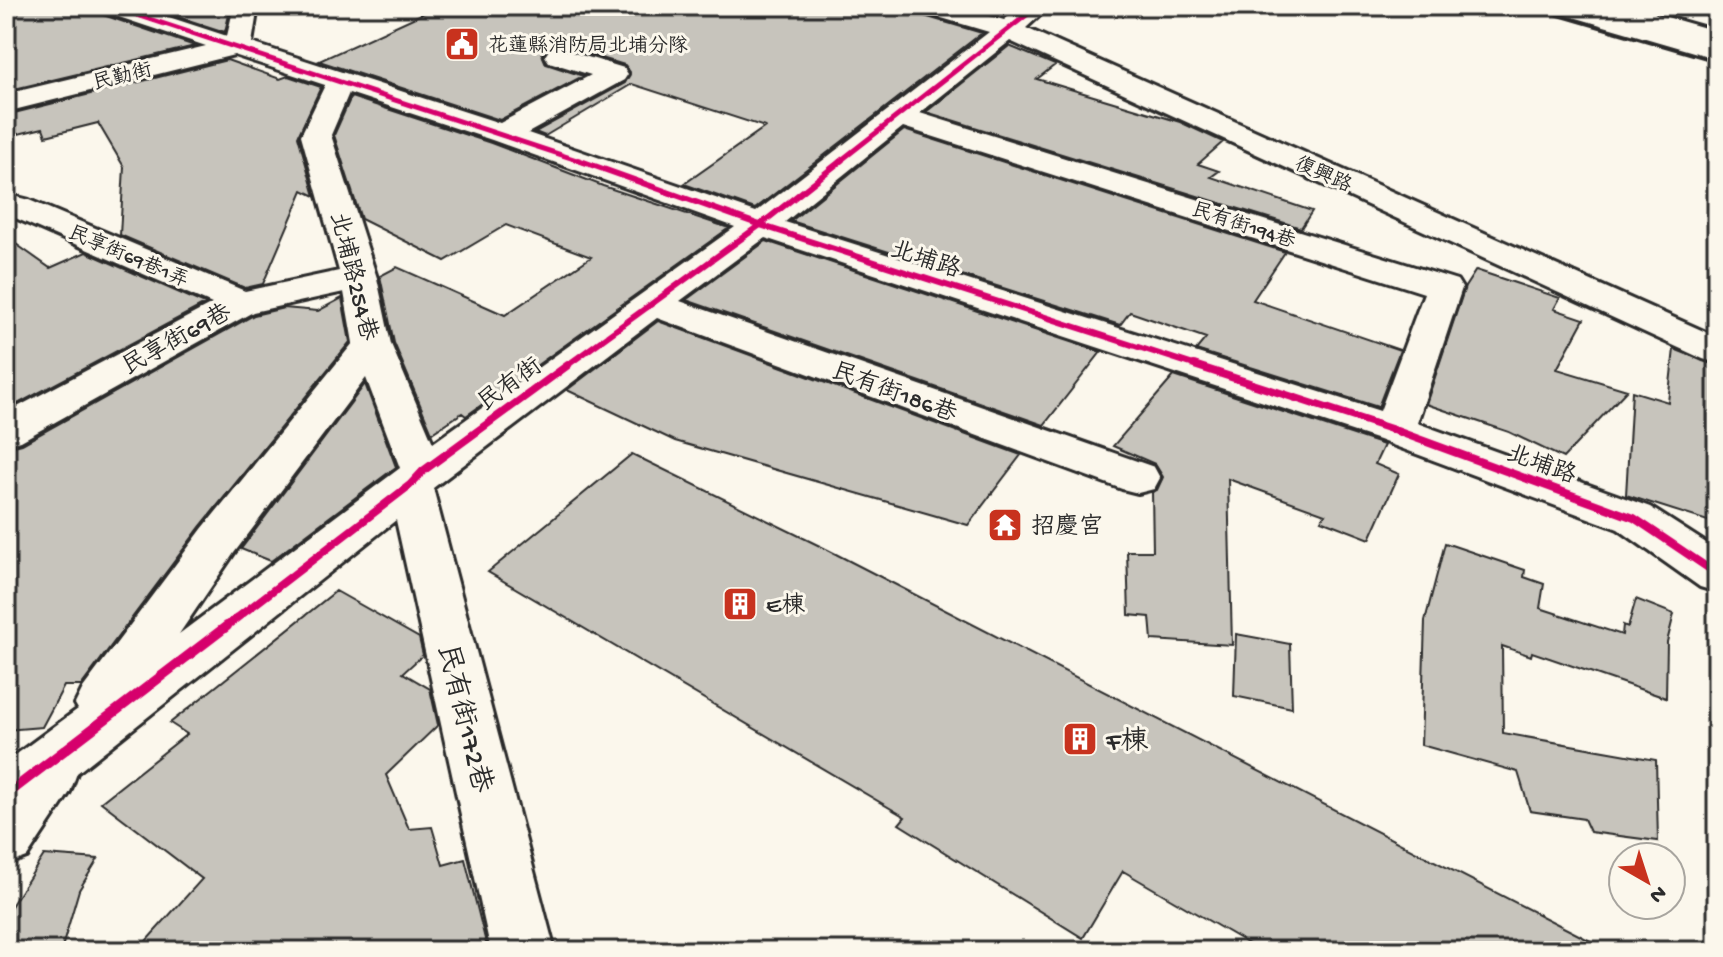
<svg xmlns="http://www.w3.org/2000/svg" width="1723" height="957" viewBox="0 0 1723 957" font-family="'Gochi Hand','LXGW WenKai TC',sans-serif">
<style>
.building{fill:#c7c4bc;stroke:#2b2b2b;stroke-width:2}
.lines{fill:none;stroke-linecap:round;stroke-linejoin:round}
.minor-casing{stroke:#2b2b2b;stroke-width:6}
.minor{fill:#fbf7ec;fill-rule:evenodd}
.rail{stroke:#2b2b2b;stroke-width:4}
.cycleway-far3-casing{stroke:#fbf7ec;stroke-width:8}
.cycleway-far2-casing{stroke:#fbf7ec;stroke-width:10}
.cycleway-far1-casing{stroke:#fbf7ec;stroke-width:13}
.cycleway-casing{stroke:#fbf7ec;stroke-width:15}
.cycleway-far3{stroke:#d6006c;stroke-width:5}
.cycleway-far2{stroke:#d6006c;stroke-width:6}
.cycleway-far1{stroke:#d6006c;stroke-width:8}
.cycleway{stroke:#d6006c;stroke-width:10}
.labels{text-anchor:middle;stroke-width:6;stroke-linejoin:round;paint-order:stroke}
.far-poi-label{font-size:20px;fill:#2b2b2b;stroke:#fbf7ec;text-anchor:start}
.far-street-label{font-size:20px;fill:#2b2b2b;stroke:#fbf7ec}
.street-label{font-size:24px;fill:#2b2b2b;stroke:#fbf7ec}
.poi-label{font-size:24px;fill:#2b2b2b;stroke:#fbf7ec;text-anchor:start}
.near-street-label{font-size:28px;fill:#2b2b2b;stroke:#fbf7ec}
.near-poi-label{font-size:28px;fill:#2b2b2b;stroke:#fbf7ec;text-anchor:start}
</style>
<rect width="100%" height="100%" fill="#fbf7ec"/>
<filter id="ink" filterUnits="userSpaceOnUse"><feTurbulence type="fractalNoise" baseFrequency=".0125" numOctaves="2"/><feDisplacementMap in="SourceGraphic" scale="16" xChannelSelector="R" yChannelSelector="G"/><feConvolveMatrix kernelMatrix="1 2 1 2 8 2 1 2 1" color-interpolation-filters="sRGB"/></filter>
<g filter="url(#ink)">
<path class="building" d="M6,6h89l5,8 95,32 -189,45z
M145,6h86l-6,26z
M439,6h463l11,3 4,5 65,19 -227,176 -71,-25 81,-57 -133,-43 -87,52 -10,-4 90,-49 5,-11 -5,-7 -66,-20 -11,2 -6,7 4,10 37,12 -83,44 -181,-59z
M1009,46l46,19 -18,14 143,43 43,20 -25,22 21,7 -8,6 101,34 -11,17 -375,-116z
M227,60l53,19 8,-3 33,11 -23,49 17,60 -12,-6 -40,94 -18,4 -125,-53 4,-68 -26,-44 -52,13 -3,-8 -37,9v-22z
M351,97l140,46 112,43 126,42 -263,188 -4,-3 -30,20 -38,-90 -14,-67 17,-9 108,48 86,-58 -85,-32 -61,36 -84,-42 -27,-84z
M904,130l381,122 -32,48 147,50 -22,57 -182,-57 10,-12 -76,-26 -10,13 -329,-104z
M6,237l44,31 36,-16 119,52 -191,102 -8,-5z
M766,241l335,111 -57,73 -358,-125z
M1476,270l84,28 -6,11 30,10 -27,50 70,21 -64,68 -54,-26 -83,-28 39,-117z
M342,298l8,44 -150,185 -119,159h-17l-22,41 -36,3v-282l16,-4 232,-129 30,-7 34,3z
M658,321l363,134 -53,70 -293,-84 -108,-51z
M1674,349l43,17v158l-91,-29 6,-104 36,11z
M1174,376l210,69 -9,19 24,10 -29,65 -49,-19 4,-6 -97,-35 4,166 -80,-5 -2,-23 -21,-2 -2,-64h26l-1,-59 5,-2 6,-13 -8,-13 -42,-18z
M365,384l31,83 -125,94 -30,-12z
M632,454l196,96 782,401h-349l-138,-80 -40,67 -184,-114 6,-7 -417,-245z
M1445,543l80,27 -1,7 20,7 -4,24 82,27 1,-10 5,2 8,-28 38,15 -7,28 -1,56 -134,-46 -1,4 -29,-10 1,87 153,27 2,81 -68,-9 -6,-13 -54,-8 -12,-39 -97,-27 4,-124z
M336,591l83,47 4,17 -20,18 27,16 8,36 -52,50 23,54 23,-2 11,38 22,-6 23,92h-351l65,-72 -101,-77 86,-68 -17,-11z
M1236,634l54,10 2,64 -58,-12z
M44,855l54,4 -19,31 -18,61h-55v-37z"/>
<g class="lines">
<g class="minor-casing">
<path id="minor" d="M98,6h37l92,30 7,-30h24l-6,37 248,80 91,-48 -42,-13 -4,-6 4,-6 9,-2 66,20 4,6 -4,6 -96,53 228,79 233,-180 -71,-21 -3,-5h39l50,14 18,-14h28l-24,22 691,309v26l-14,-4 -693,-318 -90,72 537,167 5,8 -45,135 233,84 67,43v42l-17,-5 -82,-58 -239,-89 -614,-202 -85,63 474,166 6,11 -6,11 -16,4 -16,-4 -465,-171 -224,170 122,463h-64l-95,-431 -319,253 -7,19 -43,65 -21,8v-103l72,-53 -3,-5 8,-16 119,-159 151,-186 -9,-51 -91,20 -232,129 -15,4v-32l206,-109 -206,-90v-14l11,-3 12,3 216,91 94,-20 -38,-136 24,-50 -91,-30 -228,57v-18l200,-48 -105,-35zM349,93l143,47 243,87 -302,216 -42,-99 -14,-66 -46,-143zM903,127l521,166 -44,118 -595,-189zM366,378l34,90 -221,166 55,-81z
M1654,6h40l23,6v16l-60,-17z"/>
</g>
<use href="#minor" class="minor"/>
<path class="rail" d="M1528,6l189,55"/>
<g class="cycleway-far3-casing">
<path id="cycleway-far3" d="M110,6l473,156
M839,162l199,-156"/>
</g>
<g class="cycleway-far2-casing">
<path id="cycleway-far2" d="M578,160l182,65 440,142
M565,367l195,-142 82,-65"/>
</g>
<g class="cycleway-far1-casing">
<path id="cycleway-far1" d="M1194,365l200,65 240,88 83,56
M224,628l186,-143 13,-14 145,-106"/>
</g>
<g class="cycleway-casing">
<path id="cycleway" d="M6,795l221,-169"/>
</g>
<use href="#cycleway-far3" class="cycleway-far3"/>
<use href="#cycleway-far2" class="cycleway-far2"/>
<use href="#cycleway-far1" class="cycleway-far1"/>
<use href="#cycleway" class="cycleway"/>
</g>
</g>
<defs>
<g id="civic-square" transform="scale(1.8)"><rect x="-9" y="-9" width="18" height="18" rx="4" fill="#c8321e" stroke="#fbf7ec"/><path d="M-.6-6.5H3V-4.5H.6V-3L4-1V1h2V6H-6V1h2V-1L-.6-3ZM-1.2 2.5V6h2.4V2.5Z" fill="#fff"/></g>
<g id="temple-square" transform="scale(1.8)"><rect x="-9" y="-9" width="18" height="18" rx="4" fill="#c8321e" stroke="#fbf7ec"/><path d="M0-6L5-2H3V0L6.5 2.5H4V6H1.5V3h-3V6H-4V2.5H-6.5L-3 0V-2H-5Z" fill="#fff"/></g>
<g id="building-square" transform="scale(1.8)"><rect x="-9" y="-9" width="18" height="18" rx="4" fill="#c8321e" stroke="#fbf7ec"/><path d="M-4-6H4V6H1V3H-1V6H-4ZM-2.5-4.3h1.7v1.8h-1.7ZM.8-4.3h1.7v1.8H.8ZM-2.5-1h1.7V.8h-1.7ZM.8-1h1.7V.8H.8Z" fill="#fff"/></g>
</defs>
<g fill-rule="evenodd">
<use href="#civic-square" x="462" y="44"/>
<use href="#temple-square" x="1005" y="525"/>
<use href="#building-square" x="740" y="604"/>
<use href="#building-square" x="1080" y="739"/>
</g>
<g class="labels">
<g class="far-poi-label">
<text x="488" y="51">花蓮縣消防局北埔分隊</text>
</g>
<g class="far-street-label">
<text transform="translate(122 75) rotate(-14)" y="7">民勤街</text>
<text transform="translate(1324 173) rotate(24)" y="7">復興路</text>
<text transform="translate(1244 224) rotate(18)" y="7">民有街194巷</text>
<text transform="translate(129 255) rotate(23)" y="7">民享街69巷1弄</text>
</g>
<g class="street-label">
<text transform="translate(926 258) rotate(18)" y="8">北埔路</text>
<text transform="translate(355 276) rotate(76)" y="8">北埔路254巷</text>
<text transform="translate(176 338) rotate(-29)" y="8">民享街69巷</text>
<text transform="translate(509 383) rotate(-36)" y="8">民有街</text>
<text transform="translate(895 391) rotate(20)" y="8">民有街186巷</text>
<text transform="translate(1542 463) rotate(20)" y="8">北埔路</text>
</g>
<g class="poi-label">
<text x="1031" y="533">招慶宮</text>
<text x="766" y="612">E棟</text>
</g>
<g class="near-street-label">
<text transform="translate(467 718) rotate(76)" y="10">民有街172巷</text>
</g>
<g class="near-poi-label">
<text x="1106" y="749">F棟</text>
</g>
</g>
<rect width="1723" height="957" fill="none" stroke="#fbf7ec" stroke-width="32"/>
<rect x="16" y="16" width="1691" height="925" fill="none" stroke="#2b2b2b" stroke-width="3" filter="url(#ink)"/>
<g transform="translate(1647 881) rotate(141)"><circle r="38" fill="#fbf7ec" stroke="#a8a59f" stroke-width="2"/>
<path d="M0-6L14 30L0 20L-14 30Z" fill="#c8321e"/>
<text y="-12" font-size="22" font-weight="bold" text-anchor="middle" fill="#2b2b2b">N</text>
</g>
</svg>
